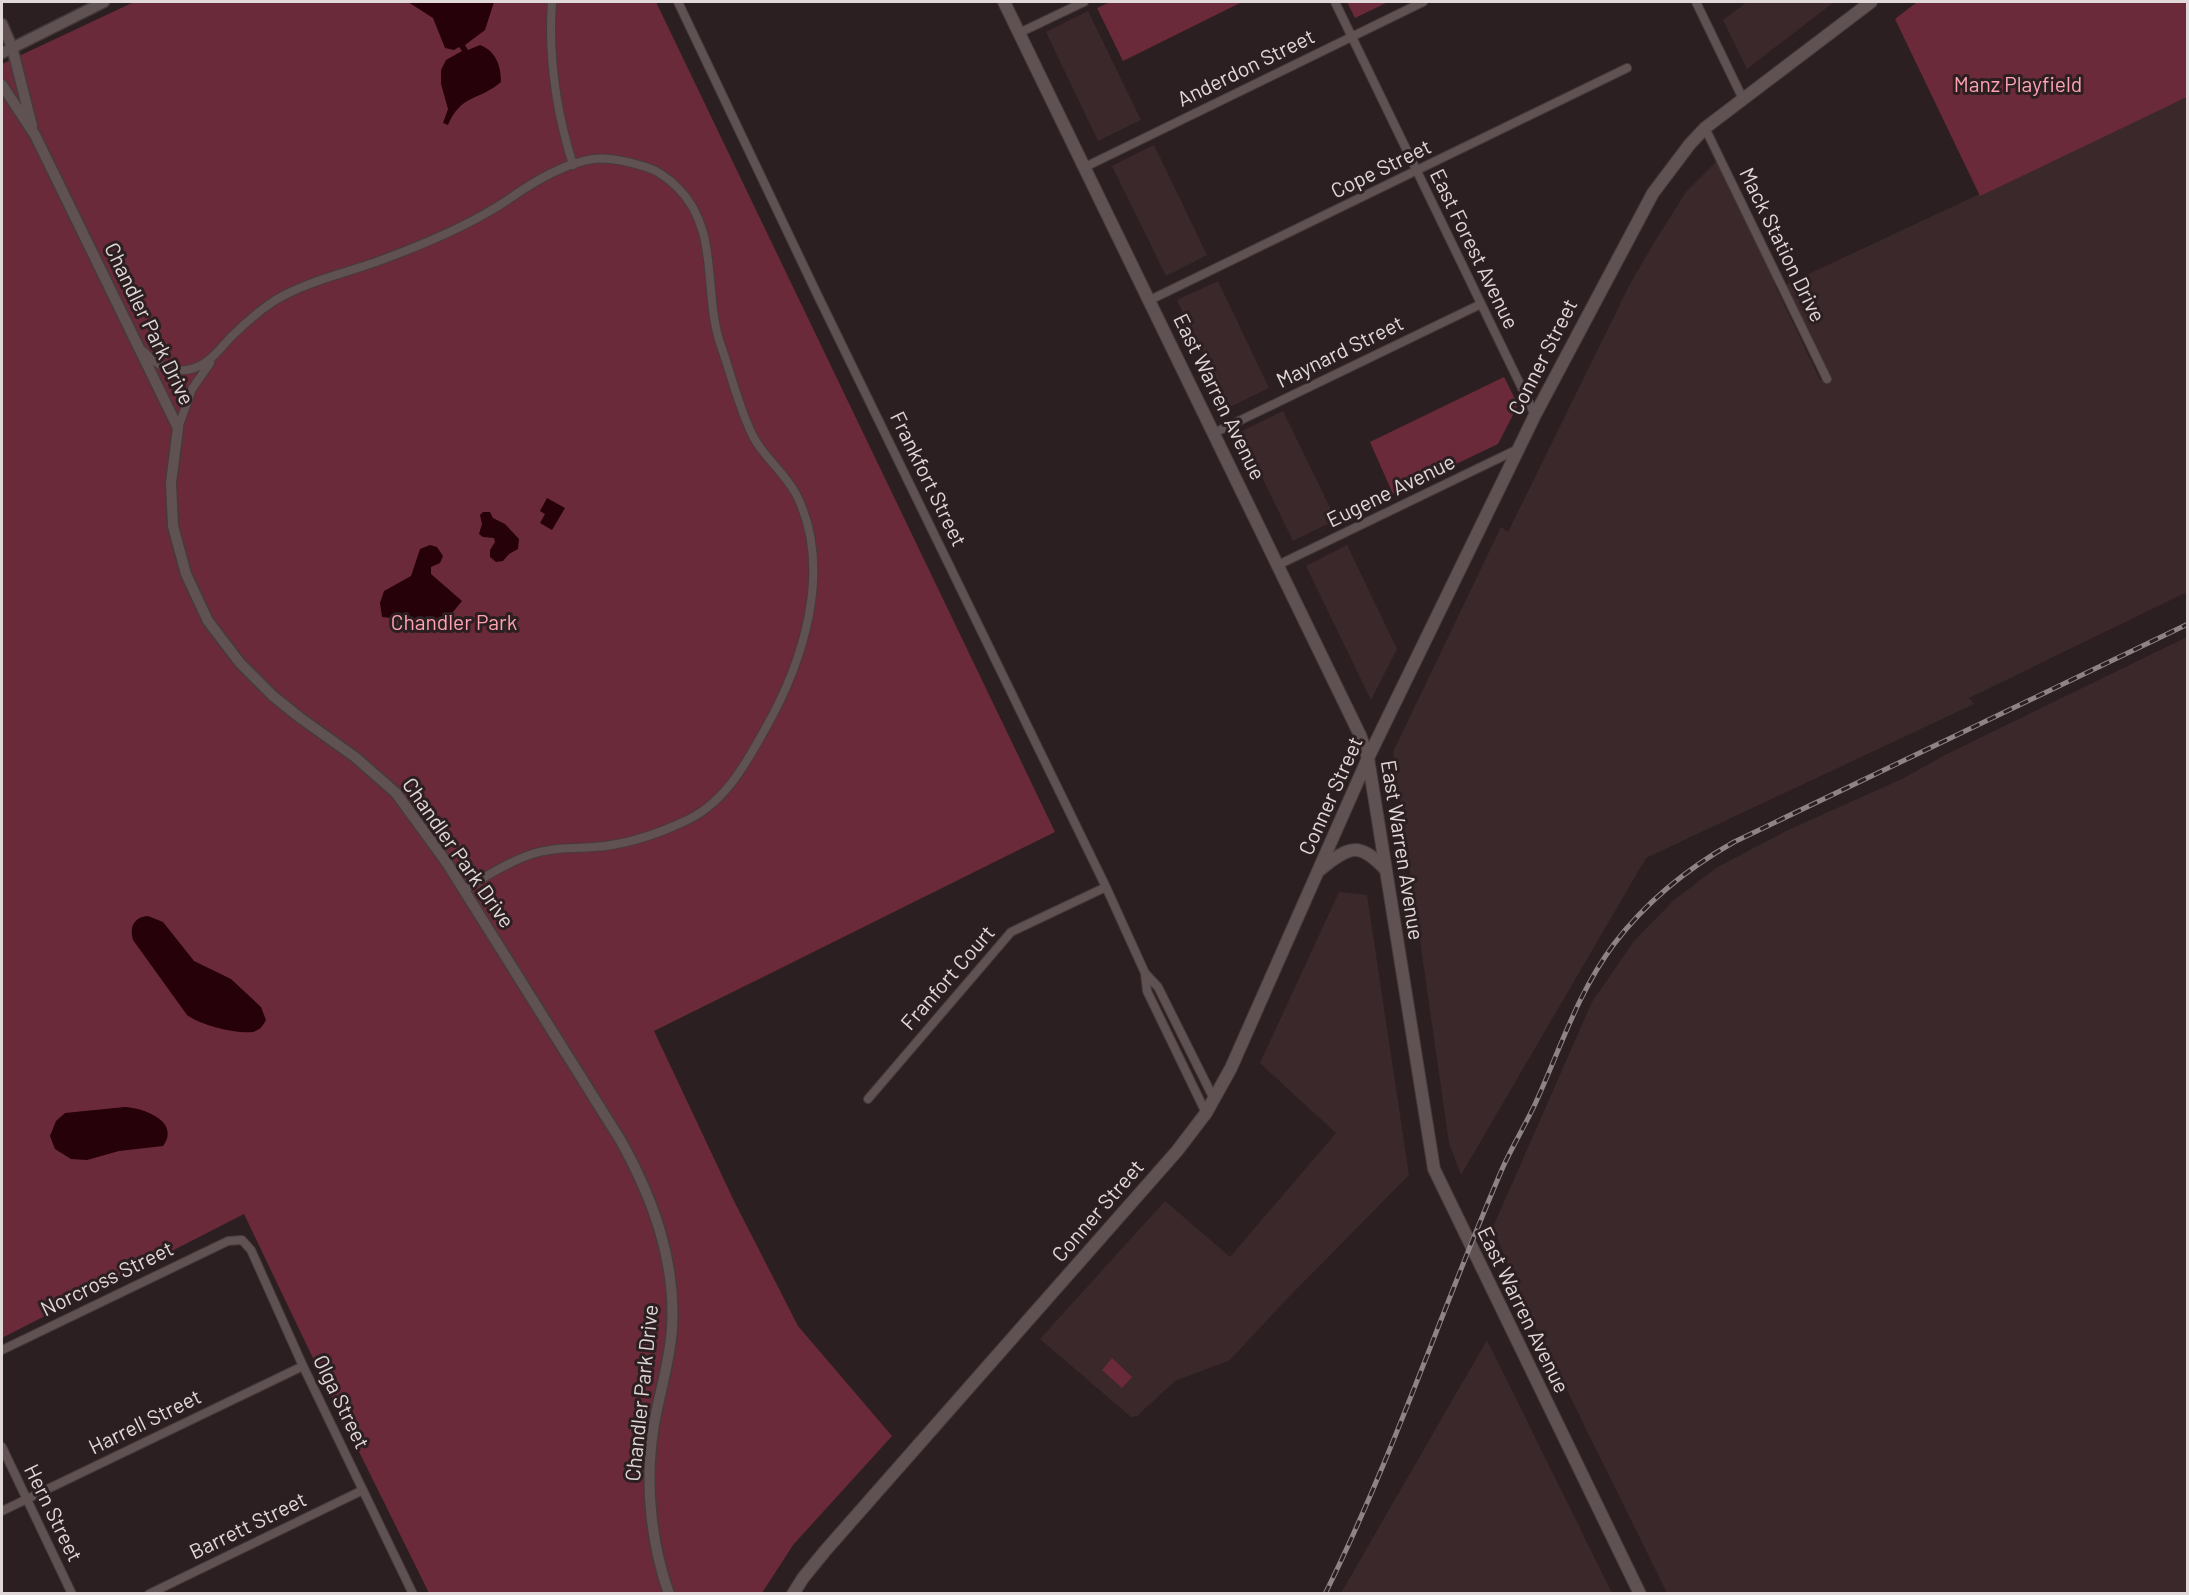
<svg xmlns="http://www.w3.org/2000/svg" width="2189" height="1595" viewBox="0 0 2189 1595" font-family="Barlow,sans-serif">
<style>
.built{fill:#3b282b}
.green{fill:#6b2a39}
.water{fill:#26010a}
.lines{fill:none;stroke-linecap:round;stroke-linejoin:round}
.minor-casing{stroke:#453b3c;stroke-width:10}
.tertiary-casing{stroke:#453b3c;stroke-width:13}
.secondary-casing{stroke:#453b3c;stroke-width:14}
.minor{stroke:#605153;stroke-width:8}
.tertiary{stroke:#605153;stroke-width:10}
.secondary{stroke:#605153;stroke-width:12}
.rail-casing{stroke:#8e8485;stroke-width:5}
.rail{stroke:#2c1f21;stroke-width:3;stroke-dasharray:9;stroke-linecap:butt}
.labels{text-anchor:middle;stroke-width:6;stroke-linejoin:round;paint-order:stroke}
.street-label{font-size:21px;fill:#e1d8d9;stroke:#2c1f21}
.park-label{font-size:21px;fill:#ffa2b2;stroke:#2c1f21}
</style>
<rect width="100%" height="100%" fill="#2c1f21"/>
<path class="built" d="M1747,2h87l-87,67 -24,-49z
M1088,11l53,109 -43,21 -52,-109z
M2187,97v495l-218,106 5,6 -328,154 -185,317 -12,-32 -56,-391 108,-225 7,5 121,-246 26,-45 31,-49 34,-34 60,123 -5,4 45,95 10,-6 -45,-89z
M1154,145l53,110 -41,21 -54,-110z
M1218,281l51,107 -41,20 -51,-108z
M1283,411l53,109 -43,21 -53,-109z
M1347,545l50,104 -26,51 -65,-134z
M2187,637v956h-520l-149,-302 -25,-64 99,-225 42,-61 39,-40 43,-33 70,-37 118,-53 41,-23z
M1339,892l28,3 42,280 -128,130 -51,55 -55,21 -38,35 -6,1 -91,-78 125,-138 65,56 106,-124 -76,-70z
M1487,1340l125,253h-271z"/>
<path class="green" d="M134,2h522l399,830 -401,199 80,170 64,125 94,110 -99,109 -31,48h-333l-107,-216 -78,-163 -242,124v-1274z
M1110,2h132l-119,59 -26,-53z
M1347,2h41l-33,16z
M1917,2h270v95l-207,99 -85,-177z
M1504,377l14,28 -20,39 -105,50 -23,-52z
M1112,1358l20,19 -10,11 -20,-18z"/>
<path class="water" d="M408,2h86l-9,28 -20,15 3,5 12,-5c16,6 21,21 21,37 -22,19 -40,12 -53,43l-5,-2 5,-14 -7,-25v-14l5,-10 16,-9 -3,-4 -5,3 -9,-2 -12,-30z
M547,498l18,10 -13,22 -12,-7 5,-9 -5,-3z
M483,512h7l3,6 12,6 14,15 -1,10 -9,5 -6,7 -7,1 -6,-5v-7l5,-8 -1,-4 -11,-1 -4,-3 3,-10 -2,-9z
M430,545l7,2 6,9 -3,7 -9,4v7l31,27 -24,29 -10,-8 -46,-5 -2,-14 4,-12 27,-15 9,-27z
M148,916l15,6 31,39 37,18 30,28 5,13c-3,6 -7,11 -14,12 -16,2 -52,-7 -65,-17l-54,-75c-4,-13 1,-23 15,-24z
M125,1107c18,1 56,14 38,39l-44,5 -32,9 -16,-1 -16,-10 -5,-13 6,-15 9,-8z"/>
<g class="lines">
<g class="minor-casing">
<path id="minor" d="M552,2c-4,56 4,109 21,163
M678,2l140,294 288,591 39,86
M1335,2l200,413
M1696,2l47,97
M1019,33l65,-31
M1705,128l122,251
M1085,167l338,-165
M1150,300l477,-232
M143,351c13,14 28,23 48,18 19,-5 28,-20 41,-33 13,-13 27,-25 42,-35 31,-19 68,-27 102,-39 44,-16 95,-37 133,-63 24,-17 53,-35 84,-40 17,-2 37,3 53,8 13,4 23,12 32,21 42,42 25,103 42,155 11,30 19,67 34,95 11,20 31,35 42,56 38,75 7,169 -32,237 -20,36 -41,74 -81,91 -28,13 -58,23 -89,25 -21,2 -42,0 -62,7 -24,8 -47,23 -69,36
M178,428l14,-39 18,-26
M1214,433l267,-129
M1278,565l240,-116
M868,1099l143,-167 95,-45
M1206,1113l-59,-122 -2,-18 13,14 56,112
M2,1350l226,-109 14,-1 9,10 52,116 110,228
M2,1447l70,147
M2,1511l301,-145
M149,1594l214,-104"/>
</g>
<g class="tertiary-casing">
<path id="tertiary" d="M2,24l10,23 20,79
M2,53l102,-51
M2,85l33,50 143,293 -7,55 2,43 13,48 22,47 32,42 33,33 26,21 56,40 41,36 51,70 174,278c32,58 55,120 51,187 -2,35 -14,69 -19,103 -8,54 -2,112 16,163"/>
</g>
<g class="secondary-casing">
<path id="secondary" d="M1004,2l356,733 8,23 66,411 206,425
M1321,869c29,-24 39,-27 65,1
M793,1594l10,-16 22,-27 352,-400 29,-38 25,-45 137,-310 167,-343 118,-222 37,-49 15,-16 166,-126"/>
</g>
<use href="#minor" class="minor"/>
<use href="#tertiary" class="tertiary"/>
<use href="#secondary" class="secondary"/>
<g class="rail-casing">
<path id="rail" d="M1325,1594c69,-139 117,-286 178,-427 10,-22 23,-43 33,-65 25,-55 41,-108 78,-158 32,-42 74,-76 120,-102l454,-218"/>
</g>
<use href="#rail" class="rail"/>
</g>
<g class="labels">
<g class="street-label">
<text transform="translate(1246 68) rotate(-26)" y="7">Anderdon Street</text>
<text transform="translate(1381 169) rotate(-26)" y="7">Cope Street</text>
<text transform="translate(1782 245) rotate(64)" y="7">Mack Station Drive</text>
<text transform="translate(1474 249) rotate(64)" y="7">East Forest Avenue</text>
<text transform="translate(149 324) rotate(64)" y="7">Chandler Park Drive</text>
<text transform="translate(1340 352) rotate(-26)" y="7">Maynard Street</text>
<text transform="translate(1543 357) rotate(-63)" y="7">Conner Street</text>
<text transform="translate(1219 397) rotate(64)" y="7">East Warren Avenue</text>
<text transform="translate(928 479) rotate(64)" y="7">Frankfort Street</text>
<text transform="translate(1391 491) rotate(-26)" y="7">Eugene Avenue</text>
<text transform="translate(1331 796) rotate(-66)" y="7">Conner Street</text>
<text transform="translate(1402 850) rotate(81)" y="7">East Warren Avenue</text>
<text transform="translate(458 853) rotate(55)" y="7">Chandler Park Drive</text>
<text transform="translate(948 978) rotate(-49)" y="7">Franfort Court</text>
<text transform="translate(1098 1211) rotate(-49)" y="7">Conner Street</text>
<text transform="translate(107 1279) rotate(-26)" y="7">Norcross Street</text>
<text transform="translate(1523 1310) rotate(64)" y="7">East Warren Avenue</text>
<text transform="translate(642 1393) rotate(-84)" y="7">Chandler Park Drive</text>
<text transform="translate(341 1402) rotate(64)" y="7">Olga Street</text>
<text transform="translate(145 1422) rotate(-26)" y="7">Harrell Street</text>
<text transform="translate(53 1513) rotate(64)" y="7">Hern Street</text>
<text transform="translate(248 1526) rotate(-26)" y="7">Barrett Street</text>
</g>
<g class="park-label">
<text x="2018" y="92">Manz Playfield</text>
<text x="454" y="630">Chandler Park</text>
</g>
</g>
<rect width="2189" height="1595" fill="none" stroke="#e1d8d9" stroke-width="6"/>
</svg>
